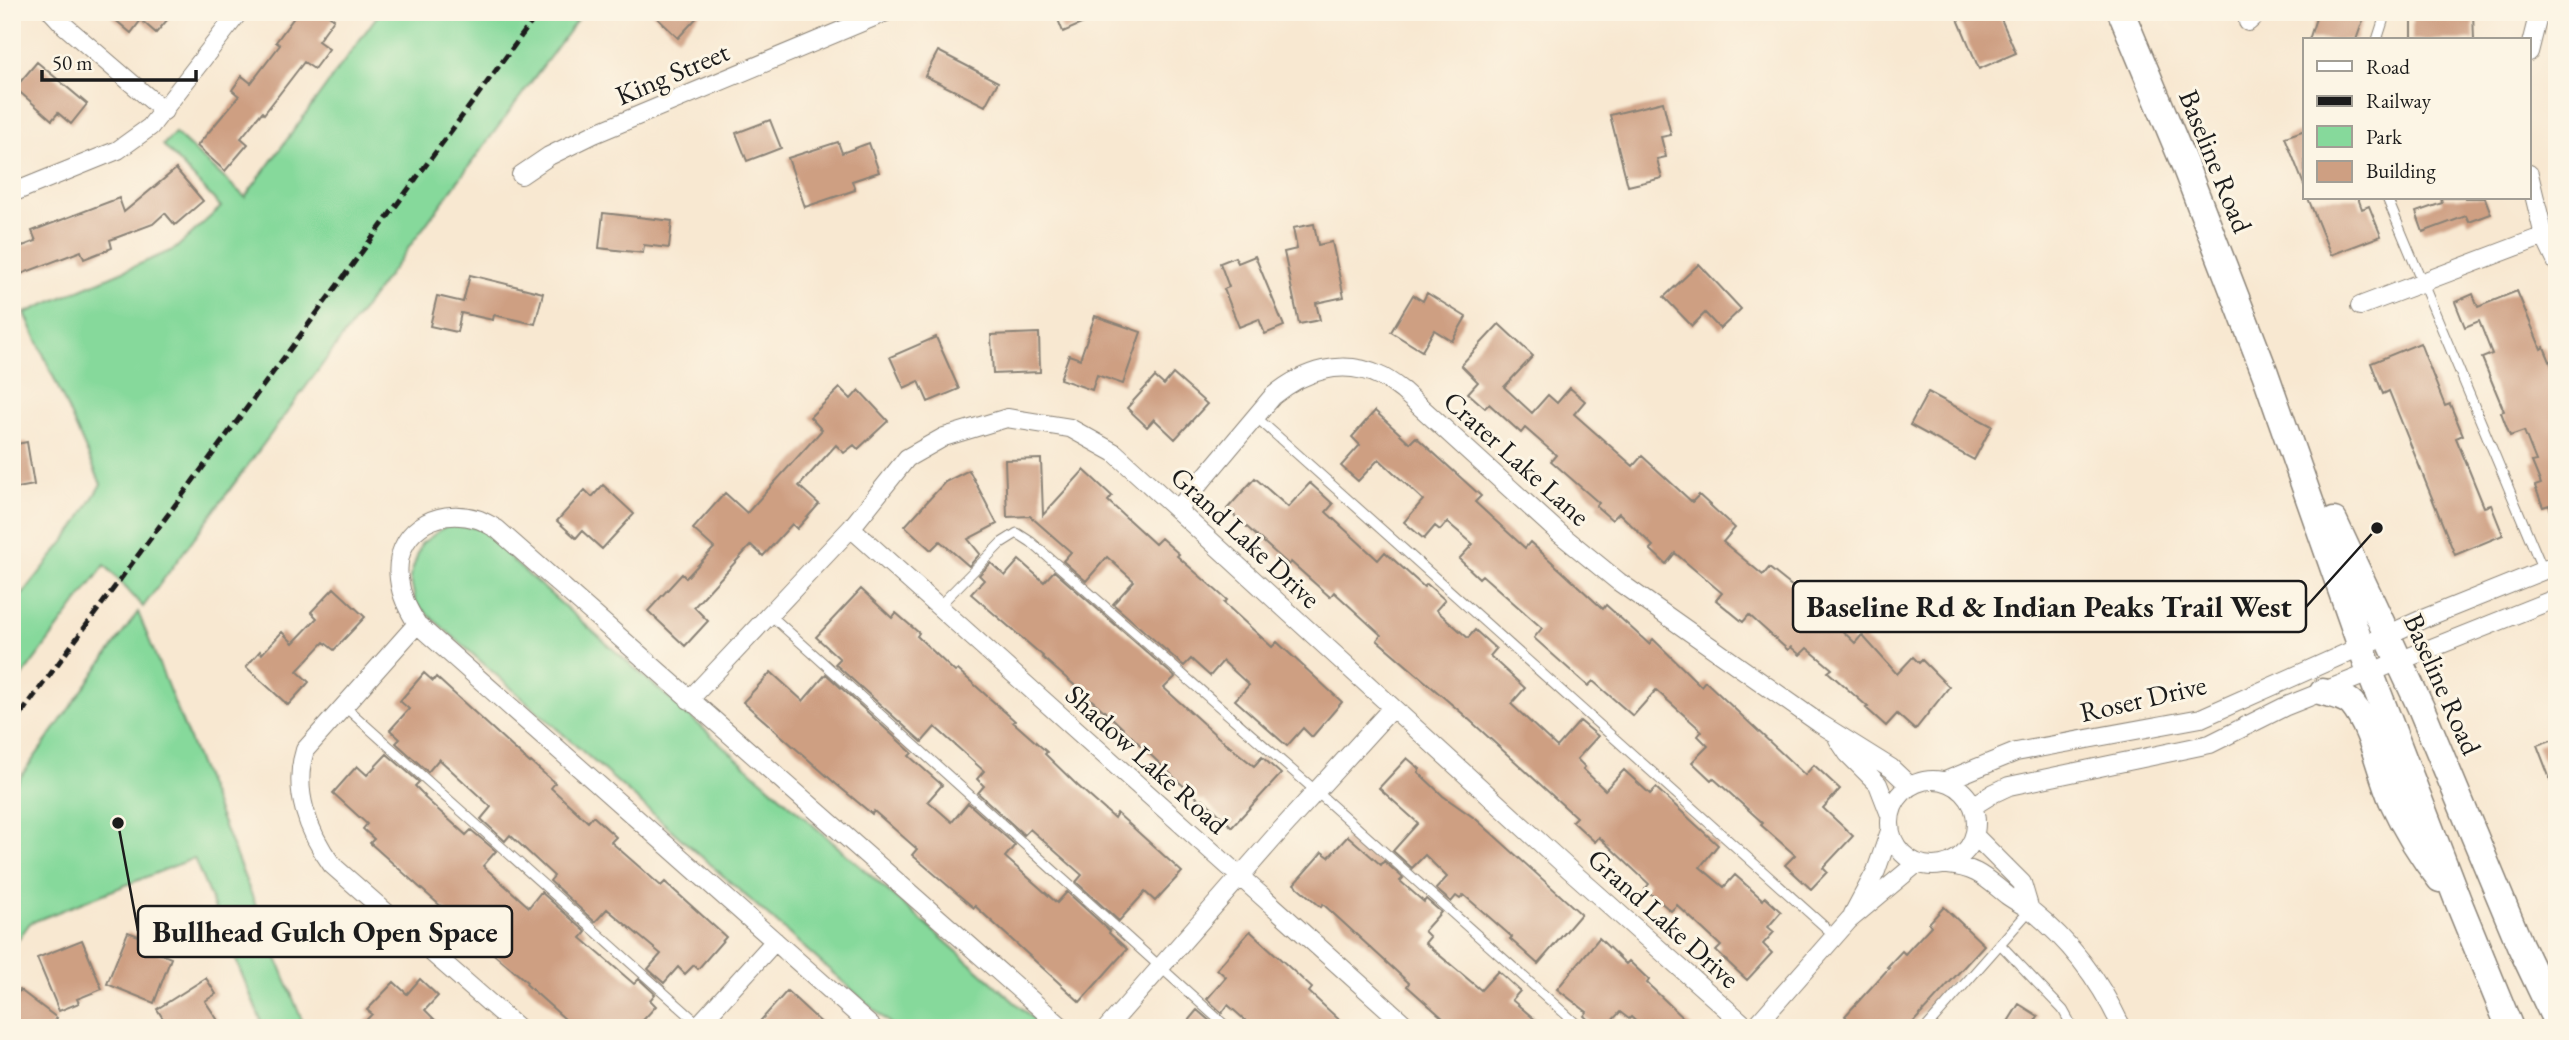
<svg xmlns="http://www.w3.org/2000/svg" width="2569" height="1040" viewBox="0 0 2569 1040" font-family="'EB Garamond',serif">
<style>
.green{fill:#86d99b;stroke:#517a5c;stroke-width:2}
.building{fill:#ce9f82}
.lines{fill:none;stroke-linecap:round;stroke-linejoin:round}
.service-casing{stroke:#8a8276;stroke-width:11}
.minor-casing{stroke:#8a8276;stroke-width:20}
.secondary-casing{stroke:#8a8276;stroke-width:29}
.service{stroke:#fff;stroke-width:9}
.minor{stroke:#fff;stroke-width:18}
.secondary{stroke:#fff;stroke-width:26}
.rail{stroke:#1c1c1c;stroke-width:5;stroke-dasharray:10 5;stroke-linecap:butt}
.labels{text-anchor:middle;stroke-width:6;stroke-linejoin:round;paint-order:stroke}
.street-label{font-size:28px;fill:#1c1c1c;stroke:#fcf5e5}
.leader{fill:none;stroke:#1c1c1c;stroke-width:2.5}
.callout-dot{fill:#1c1c1c;stroke:#fcf5e5;stroke-width:2.5}
.callout{fill:#fcf5e5;stroke:#1c1c1c;stroke-width:2.5}
.callout-label{font-size:30px;text-anchor:middle;font-weight:bold;fill:#1c1c1c}
</style>
<rect width="100%" height="100%" fill="#fcf5e5"/>
<filter id="ink" filterUnits="userSpaceOnUse"><feTurbulence type="fractalNoise" baseFrequency=".0143" numOctaves="2"/><feDisplacementMap in="SourceGraphic" scale="14" xChannelSelector="R" yChannelSelector="G"/><feConvolveMatrix kernelMatrix="1 2 1 2 8 2 1 2 1" color-interpolation-filters="sRGB"/></filter>
<filter id="wash" filterUnits="userSpaceOnUse"><feTurbulence type="fractalNoise" baseFrequency=".00686" numOctaves="4" result="noise"/><feDisplacementMap in="SourceGraphic" scale="28" xChannelSelector="R" yChannelSelector="G"/><feGaussianBlur stdDeviation="1.57" result="paint"/><feColorMatrix in="noise" values="0 0 0 0 0 0 0 0 0 0 0 0 0 0 0 0 0 1.4 0 .05"/><feComposite in="paint" operator="in"/></filter>
<g filter="url(#wash)">
<rect width="100%" height="100%" fill="#f8e8d1"/>
<path class="green" d="M380,12h203l-440,595 -38,-42 -93,125v-82l62,-79 27,-45 -76,-171 150,-64 46,-42 -58,-62 12,-12 70,64z
M447,525l36,3 31,34 530,466h-149l-479,-424 -6,-27 11,-33z
M138,612l167,416h-41l-70,-170 -164,65 -18,25v-159z"/>
<g id="blocks">
<path class="building" d="M106,12h68l-18,21 -15,-13 -10,13z
M298,12h27l9,7 -16,22 11,8 -15,20 -10,-7 -40,52 -2,-2 -21,26 7,6 -23,27 -28,-25 42,-50 -7,-6 10,-14 9,7 29,-38 -4,-3z
M651,12h51l-24,26z
M1055,12h54l-46,20z
M1955,12h43l18,41 -37,16z
M2318,12h48l-10,28h-47z
M2412,12h61l1,28h-62z
M938,51l60,31 -13,24 -60,-30z
M37,62l50,42 -16,20 -13,-11 -6,7 -37,-32z
M1663,102l8,33 -10,2 5,20 -9,2 5,19 -34,8 -18,-71z
M770,120l11,28 -34,13 -11,-28z
M2305,130v55h-1l-19,-48z
M838,142l4,11 27,-10 10,29 -27,9 3,9 -50,17 -17,-49z
M176,169l27,32 -28,24 -10,-12 -12,11 -43,16 2,8 -28,11 -3,-8 -60,23 -9,-24 24,-9 -4,-10 87,-33 5,14z
M2308,198h50l4,11 7,-3 12,30 -50,19z
M2441,198h44l6,16 -22,8 -3,-6 -43,16 -7,-20 26,-9z
M603,213l69,8 -3,27 -25,-3 -1,8 -44,-5z
M1314,224l4,21 14,-3 12,55 -28,6 4,17 -21,4 -15,-72 13,-3 -4,-21z
M1255,256l29,70 -19,8 -6,-15 -20,8 -15,-38 5,-2 -9,-24 15,-6 3,6z
M1699,264l42,45 -21,20 -15,-16 -13,13 -28,-29z
M470,275l73,18 -8,31 -41,-9 -1,5 -32,-7 -4,19 -27,-6 7,-30 26,6z
M2517,291l24,58 3,-2 13,31 -2,144 -6,-17 -6,2 -8,-21 6,-2 -9,-22 4,-1 -12,-30 -14,5 -9,-24 3,-1 -22,-53 10,-4 -13,-33 -14,6 -10,-25 18,-8 5,13z
M1427,293l39,24 -14,24 -18,-11 -12,21 -31,-19 22,-37 10,6z
M1095,316l46,16 -18,52 -26,-9 -5,15 -32,-11 9,-24 11,4z
M1499,324l34,32 -29,31 28,26 16,-18 9,8 13,-15 15,13 -11,13 59,52 9,-10 50,46 7,-7 36,33 -12,14 40,33 6,-7 29,23 3,-4 33,30 -3,3 24,23 7,-8 35,39 16,-17 6,6 3,-3 27,27 -34,43 -18,-16 -11,12 -20,-18 2,-1 -40,-35 4,-3 -25,-21 -7,7 -9,-8 -3,3 -39,-35 -6,7 -27,-22 6,-7 -47,-40 -9,11 -16,-15 3,-3 -34,-33 -7,7 -16,-14 3,-3 -48,-42 5,-6 -31,-27 -4,5 -32,-29 -4,4 -17,-15 10,-11 -17,-17z
M1039,333l1,39 -47,2 -2,-39z
M936,337l23,52 -31,13 -9,-21 -15,7 -14,-31z
M2420,343l25,63 5,-2 13,31 -7,3 28,69 7,-2 12,30 -48,20 -66,-164 -6,3 -12,-31z
M1173,374l34,30 -32,35 -21,-20 -7,8 -20,-19 28,-31 9,8z
M840,388l11,11 8,-9 29,31 -30,28 -4,-4 -10,8 -8,-8 -37,41 20,18 -22,25 -5,-5 -29,32 -12,-11 -57,62 14,14 -23,25 -37,-35 34,-37 4,4 28,-30 -21,-19 32,-36 22,20 75,-83 -12,-13z
M1928,392l64,34 -18,34 -64,-35z
M1375,411l35,32 6,-6 65,59 -6,6 50,46 5,-6 73,67 3,-4 43,39 4,-5 48,47 4,-5 100,94 9,-10 26,24 -17,19 30,28 -30,32 4,4 -16,17 -26,-24 10,-10 -34,-30 2,-2 -50,-45 -2,2 -19,-18 16,-16 -10,-10 4,-5 -46,-41 -23,26 -40,-35 -5,5 -54,-48 8,-10 -60,-53 -3,3 -20,-19 14,-15 -26,-22 -7,8 -5,-4 -11,13 -20,-17 19,-22 -44,-41 -21,22 -17,-15 19,-21 -8,-8z
M27,442l7,43 -22,4v-44z
M1041,459l2,56 41,-45 28,26 -4,5 47,43 6,-6 18,16 -2,2 50,44 -3,3 48,44 5,-5 65,60 -30,35 -9,-9 -16,18 -52,-46 14,-15 -26,-24 -13,15 -19,-17 -7,7 -71,-62 21,-23 -27,-24 -21,24 -23,-20 8,-9 -41,-36 -23,1 -2,-57z
M969,470l28,54 -29,15 12,15 -11,12 -29,-25 -9,9 -26,-24 40,-44z
M1255,478l33,29 22,-24 23,21 -7,8 52,48 7,-8 39,35 3,-3 18,16 -9,10 32,28 7,-8 21,19 -6,7 35,32 -14,16 46,43 23,-26 18,15 -21,23 8,8 -2,2 22,21 19,-20 26,24 6,-6 62,57 -18,22 24,20 11,-12 28,25 2,-3 16,15 -13,15 6,5 -11,12 9,9 -25,27 -31,-29 5,-5 -44,-41 -6,6 -26,-22 4,-5 -50,-47 -4,5 -23,-21 4,-4 -113,-103 -86,-74 4,-5 -47,-43 -4,5 -39,-35 -2,3 -62,-56z
M603,485l31,29 -32,35 -20,-18 -6,7 -19,-17 28,-31 7,7z
M1019,560l25,22 10,-11 121,106 -11,11 54,49 36,29 8,-9 19,17 -49,53 -29,-28 -2,2 -22,-19 -69,-66 -68,-59 1,-1 -72,-62 13,-14 -5,-5 12,-12 14,13z
M334,588l31,29 -31,33 -10,-8 -27,29 12,11 -21,23 -42,-38 14,-16 2,3 20,-22 11,11 24,-25 -6,-6z
M861,589l31,29 4,-5 23,20 -2,3 38,36 3,-2 57,51 -2,1 34,30 -2,2 33,32 36,32 3,-5 65,59 -27,29 -10,-9 -26,29 -43,-39 6,-7 -52,-46 -6,6 -46,-42 6,-7 -7,-7 7,-8 -49,-44 -13,15 -87,-78 5,-5 -24,-22z
M771,672l32,29 23,-27 86,79 -3,3 33,29 -14,16 24,21 16,-19 47,42 -10,12 52,46 10,-11 43,39 -1,2 18,16 -47,53 -105,-96 -1,2 -62,-53 5,-6 -43,-38 -2,3 -36,-30 -93,-82z
M424,673l9,8 3,-4 94,86 1,-1 24,21 -4,5 37,34 5,-6 23,21 -5,5 50,44 4,-4 61,55 -28,32 -4,-4 -9,9 -7,-7 -14,16 -16,-14 13,-15 -54,-45 -12,13 -45,-41 4,-5 -44,-41 -5,6 -24,-22 10,-12 -52,-48 -11,13 -32,-29 4,-4 -10,-9 19,-21 -9,-8z
M2557,738v54h-2l-18,-47z
M387,754l32,28 -4,4 10,10 -1,1 42,38 5,-5 25,21 -13,15 46,41 12,-15 45,40 -5,6 7,6 46,40 5,-5 16,15 -5,6 6,6 -20,22h-61l-49,-44 1,-2 -65,-55 1,-1 -93,-83 4,-4 -11,-10 4,-5 -34,-31 24,-27 10,9z
M1407,758l13,11 -2,3 25,24 34,24 104,94 -43,50 -28,-25 2,-2 -48,-42 -4,4 -4,-3 -5,6 -15,-13 11,-12 -22,-22 -13,13 -19,-17 25,-28 -39,-35z
M1348,836l33,29 3,-4 19,17 -3,3 24,21 2,-3 15,13 -17,19 6,6 -5,6 56,47 17,-19 22,20 -8,9 33,28h-91l-47,-42 2,-3 -86,-79 -2,3 -27,-23 28,-32 7,5z
M1944,907l40,38 -76,83h-50l-13,-12 44,-48 -2,-1 15,-16 3,3 26,-28 -2,-3z
M1250,931l62,57 -3,4 39,36h-94l-26,-23 -6,8 -15,-14 19,-22 -9,-8z
M128,932l29,11 -3,8 17,7 -17,45 -47,-19z
M1599,938l27,26 3,-3 20,19 -2,3 47,45h-51l-12,-11 -2,2 -9,-7 -15,16h-8l-13,-12 3,-4 -30,-23z
M82,940l20,49 -25,10 2,4 -20,8 -22,-53z
M206,978l10,16 -11,7 14,21 -9,6h-41l-12,-19z
M420,979l18,17 -13,14 18,18h-84l13,-14 -5,-4 27,-28 13,12z
M20,990l37,28 -7,10h-38v-27z
M787,991l40,37h-73z
M2019,1004l19,12 -7,12h-27z
M1197,1010l15,13 -3,5h-27z"/>
</g>
</g>
<g filter="url(#ink)">
<use href="#blocks" fill-opacity="0" stroke="#8a8276" stroke-width="2"/>
<g class="lines">
<g class="service-casing">
<path id="service" d="M2377,40l9,-28
M2387,198l156,372
M1256,417l579,519
M938,607l63,-64 16,-10 14,9 286,250 264,236
M768,613l460,415
M344,706l356,319
M2000,944l63,66 10,18
M1926,1028l104,-118"/>
</g>
<g class="minor-casing">
<path id="minor" d="M52,12l13,14 99,85
M2248,22l11,-10
M2529,52l10,-40
M2529,174l15,62 13,27
M521,175l28,-19 45,-22 292,-122
M12,193l106,-43 32,-23 89,-115
M2360,306l184,-70
M1178,509l95,-113c30,-25 69,-38 107,-20 8,3 16,10 23,15l156,142 60,49 200,141 72,45 19,18
M851,528l558,500
M417,624l-112,126c-13,40 3,82 27,115l186,163
M689,700l162,-172 56,-70 37,-21 63,-19 63,10 45,25 455,417 178,158
M1838,739l10,15 30,30 12,31
M1890 823a43 43 0 1 1 86 0a43 43 0 1 1-86 0Z
M1945,781l71,-29 185,-34 224,-100 132,-53
M1973,806l21,-13 15,-7 201,-42 74,-37 273,-109
M1975,836l47,47 8,27
M1948,865c30,3 37,13 60,31 7,5 15,9 23,14 40,32 70,72 91,118
M1853,914l23,-43 14,-40
M696,1028l79,-87
M873,1028l-456,-404c-9,-15 -16,-28 -18,-45 -6,-46 36,-73 78,-60 7,2 14,7 20,10l566,499
M1107,1028l172,-196 113,-124
M1754,1028l95,-108 67,-56"/>
</g>
<g class="secondary-casing">
<path id="secondary" d="M2121,12l64,154 80,207 105,299 88,229 52,127
M2334,521l87,187 99,237 37,78
M2323,692c11,3 21,4 29,12 20,23 28,68 40,96 13,28 29,55 48,79"/>
</g>
<use href="#service" class="service"/>
<use href="#minor" class="minor"/>
<use href="#secondary" class="secondary"/>
<path class="rail" d="M12,726l527,-714"/>
</g>
</g>
<g class="labels">
<g class="street-label">
<text transform="translate(672 73) rotate(-23)" y="10">King Street</text>
<text transform="translate(2216 161) rotate(68)" y="10">Baseline Road</text>
<text transform="translate(1517 458) rotate(42)" y="10">Crater Lake Lane</text>
<text transform="translate(1246 537) rotate(43)" y="10">Grand Lake Drive</text>
<text transform="translate(2443 684) rotate(66)" y="10">Baseline Road</text>
<text transform="translate(2143 698) rotate(-13)" y="10">Roser Drive</text>
<text transform="translate(1147 759) rotate(42)" y="10">Shadow Lake Road</text>
<text transform="translate(1664 918) rotate(42)" y="10">Grand Lake Drive</text>
</g>
</g>
<path class="leader" d="M2377 528L2306 607M118 823L138 931"/>
<g class="callout-dot">
<circle cx="2377" cy="528" r="7"/>
<circle cx="118" cy="823" r="7"/>
</g>
<g class="callout">
<rect x="1793" y="581" width="513" height="51" rx="7"/>
<rect x="138" y="906" width="374" height="51" rx="7"/>
</g>
<g class="callout-label">
<text x="2049" y="617">Baseline Rd &amp; Indian Peaks Trail West</text>
<text x="325" y="942">Bullhead Gulch Open Space</text>
</g>
<rect width="2569" height="1040" fill="none" stroke="#fcf5e5" stroke-width="42"/>
<rect x="2303" y="38" width="228" height="161" fill="#fcf5e5" stroke="#a29e95" stroke-width="2"/>
<rect x="2317" y="61" width="35" height="10" fill="#ffffff" stroke="#a29e95" stroke-width="2"/>
<text x="2366" y="74" font-size="21" fill="#1c1c1c">Road</text>
<rect x="2317" y="96" width="35" height="10" fill="#1c1c1c" stroke="#a29e95" stroke-width="2"/>
<text x="2366" y="108" font-size="21" fill="#1c1c1c">Railway</text>
<rect x="2317" y="126" width="35" height="21" fill="#86d99b" stroke="#a29e95" stroke-width="2"/>
<text x="2366" y="144" font-size="21" fill="#1c1c1c">Park</text>
<rect x="2317" y="161" width="35" height="21" fill="#ce9f82" stroke="#a29e95" stroke-width="2"/>
<text x="2366" y="178" font-size="21" fill="#1c1c1c">Building</text>
<path d="M42 70v10h154v-10" fill="none" stroke="#1c1c1c" stroke-width="3.5"/>
<text x="52" y="70" font-size="21" fill="#1c1c1c" stroke="#fcf5e5" stroke-width="5" paint-order="stroke">50 m</text>
</svg>
